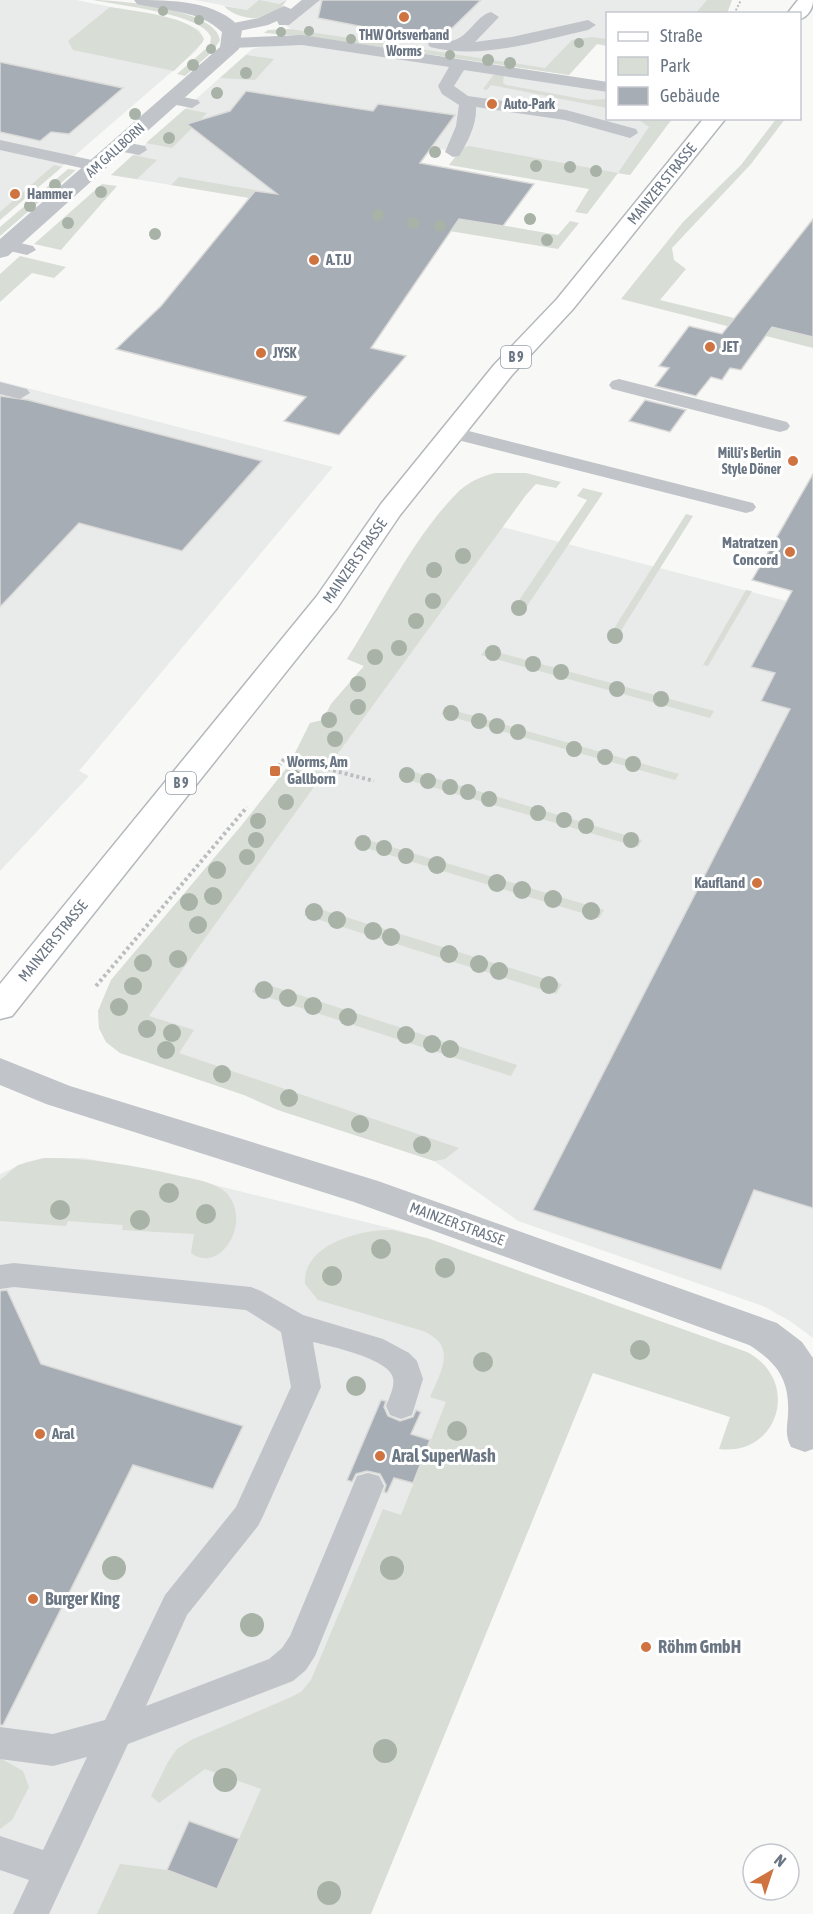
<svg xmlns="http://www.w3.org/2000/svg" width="813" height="1914" viewBox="0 0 813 1914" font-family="'Asap Condensed',sans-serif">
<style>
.built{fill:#e9eaea}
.green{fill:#d8ddd6}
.building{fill:#a7adb4;stroke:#dadad9;stroke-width:1.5}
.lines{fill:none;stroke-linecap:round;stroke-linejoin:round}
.primary-casing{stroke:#b4b8bc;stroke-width:3}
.path-far1{stroke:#bbbdc0;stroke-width:2;stroke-dasharray:2 2;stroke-linecap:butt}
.path{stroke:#bbbdc0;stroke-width:4;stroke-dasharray:3 3;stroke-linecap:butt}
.lane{fill:#c1c4c8;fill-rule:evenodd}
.street{fill:#c1c4c8;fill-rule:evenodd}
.primary{fill:#fff;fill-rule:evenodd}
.tree{fill:#a8b2a7}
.poi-dot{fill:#cf7341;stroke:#fff;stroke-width:2}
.labels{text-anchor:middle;stroke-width:6;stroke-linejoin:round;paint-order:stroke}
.far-poi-label{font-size:14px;font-weight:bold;fill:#6b7684;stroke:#fff;text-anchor:start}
.far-street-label{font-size:14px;fill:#6b7684;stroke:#fff}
.shield{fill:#fff;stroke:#979fa9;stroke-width:1.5}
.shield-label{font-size:14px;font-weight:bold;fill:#6b7684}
.street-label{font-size:15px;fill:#6b7684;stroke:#fff}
.poi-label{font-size:15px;font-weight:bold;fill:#6b7684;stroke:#fff;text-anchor:end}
.near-poi-label{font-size:18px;font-weight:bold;fill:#6b7684;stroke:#fff;text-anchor:start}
</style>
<rect width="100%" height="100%" fill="#f8f9f7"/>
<path class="built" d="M0,0h76l102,20 21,10 5,9 -8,12 -196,169z
M195,0h92l-8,6 -32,4z
M301,0h431l-5,13 -119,1 -1,32 -10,-2 -28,31 -273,-43 -11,-7 3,-14z
M282,42l325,48 1,28 64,1 -42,56 -217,-30 -117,61 -185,-31 141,-126z
M0,381l333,86 -254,304 10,5 -89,95z
M502,527l311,81v730l-23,-17 -27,-15 -245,-85 -84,-60 -156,-51 -34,-15 -124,-42 -14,-11 -7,-14 -1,-17 13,-31 131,-154 47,-61 21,-42 13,-3 8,-16 33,-38 -17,-7 80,-128z
M44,1158h40l86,16 232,57 195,67 -257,616h-340v-740l26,-12z"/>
<path class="green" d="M93,0c27,0 123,9 127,40l-7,11 -28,25 -8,-2 33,-29 1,-8c-8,-23 -94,-32 -118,-37z
M259,0l20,4 8,-4c-3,3 -5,8 -9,11 -15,12 -42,8 -54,-5l23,4z
M707,0h25l-5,13h-31z
M110,7c22,4 85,9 94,32l-2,4 -28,28 -101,-21 -5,-9z
M290,29l255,39 27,-28 19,-3 16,2 1,7 -11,-2 -28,31 -258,-38 -47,-4 4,-3z
M246,55l28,4 -19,21 -35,-2z
M495,73l9,1 -1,9 3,2 81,15 20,-1v9l-116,-23 -4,5 -4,-1z
M185,109l22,4 -35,35 -26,-5z
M638,119h34l-42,56 -12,-2 -31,41 -12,-2 14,-23 -140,-24 13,-17 7,-2 149,27 31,-46z
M776,119h9l-34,45 -79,84 2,12 12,9 -26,31 153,37v11l-192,-49 62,-77 58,-57z
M133,155l24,5 -20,19 -26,-4z
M54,165l8,2 -62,53v-8z
M68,169l8,1 -76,66v-9z
M179,177l110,19 90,8 179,31 12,-14 9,2 -21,26 -387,-64z
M102,184l15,2 -56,64 -27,-6z
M20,256l46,11 -12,11 -22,-5 -32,29v-28z
M495,473h31l35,9 -5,6 -20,-4 -10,11 -195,268 -37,-8 16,-32 13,-3 8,-16 33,-38 -17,-7c35,-55 65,-121 112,-168 11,-10 23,-15 36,-18z
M583,488l20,5 -82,122 -10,-3 76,-112 -10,-4z
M686,514l7,2 -78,124 -7,-2z
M746,590l6,1 -44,75 -5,-1z
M486,649l228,62 -4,7 -229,-63z
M445,708l234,66 -4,6 -234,-66z
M289,765l35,8 -175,243 45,14 -15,23 280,95 -14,11 -11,2 -156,-51 -34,-15 -124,-42 -14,-11 -7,-14 -1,-17 13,-31 130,-154z
M404,769l238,71 -4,7 -240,-70z
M358,837l246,73 -5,8 -246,-74z
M310,906l252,78 -6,10 -252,-79z
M259,982l258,83 -6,11 -259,-84z
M44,1158c46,0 90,7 136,18 14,3 30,5 43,14 14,11 16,30 10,45 -7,18 -25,31 -42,18l3,-19 -72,-4 1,-5 -55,-4 -2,5 -66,-5v-41l18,-15z
M392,1230l35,8 320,114c55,29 31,105 -28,97l11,-32 -137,-44 -222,541h-274l23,-50 47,6 50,19 44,-100 -56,-20 -46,34 -8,-7 17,-34 9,-13 14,-9 98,-42 12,-6 10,-12 72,-171 18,6 45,-113 -16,-5c11,-26 28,-51 -7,-66l-105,-31 -13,-16c-3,-40 57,-55 87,-54z
M0,1758l23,13 6,16 -17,33 -12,9z"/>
<path class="building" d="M322,0h159l-39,38 -12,2 -112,-22z
M0,62l123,26 -54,46 -18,-2 -11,9 -40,-9z
M246,91l127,20 5,-7 77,11 -35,48 114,21 -31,42 -44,-7 -88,129 35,8 -67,79 -55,-14 22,-24 -190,-48 45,-43 94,-115 22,3 -90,-70 43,-13z
M813,219v118l-41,-10 -31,43 -11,-2 -8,12 -11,-3 -15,19 -41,-10 14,-18 -10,-2 30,-40 33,8z
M0,396l28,4 234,61 -80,90 -103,-28 -79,84z
M645,400l41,10 -16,22 -41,-11z
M813,474v734l-59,-18 -33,80 -188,-60 257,-501 -29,-8 14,-28 -24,-6 41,-76 -40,-11z
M7,1290l34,74 202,62 -30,63 -80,-24 -130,260h-3v-434z
M381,1400l5,1 -2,6 4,9 12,5 13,-4 3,-7 5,2 -10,22 19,6 -17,43 -19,-5 -7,15 -3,-1 2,-7 -6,-11 -13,-3 -11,3 -4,8 -5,-2z
M189,1821l50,18 -22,50 -50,-19z"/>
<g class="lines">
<g class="primary-casing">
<path id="primary" d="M798,0h15c0,8 -5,17 -13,19v-5h-13z
M704,118h22l-153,191 -61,66 -112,140 -63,93 -325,408 -12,3v-35l317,-388 64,-92 113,-139 63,-66z"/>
</g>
<path class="path-far1" d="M734,14l7,-14"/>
<path class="path" d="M275,771l10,-13 89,23
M96,986l151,-179"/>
<path class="lane" d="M302,0h18l-31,25h-10l-2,-4 -9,4 -38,8 -8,-5 2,-3 35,-7 25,-12 7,3z
M491,12l8,5 -24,25 37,-5 76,-17 8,5 -8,5c-50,11 -106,30 -158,17l-2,-3c7,-8 14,-2 23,-3 18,-3 24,-25 40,-29z
M302,35l306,47v10l-144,-22 -10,16 14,10 98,14 70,19 2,4 -8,5 -65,-18 -89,-13c1,17 -8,35 -17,49l-6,1 -8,-5 11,-26 3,-21 -17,-11 -4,-8 11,-19 -147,-22 -70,3 -8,-5 8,-5z
M172,95l26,5 2,3 -8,5 -26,-5 -2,-3 2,-3z
M0,140l101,22 3,4 -9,5 -95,-21z
M119,141l26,5 2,4 -8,5 -26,-5 -2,-4 2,-4z
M7,240l26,6 3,4 -9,5 -26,-6v-8z
M619,379l168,43 3,4 -3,4 -7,2 -168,-43 -3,-4 3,-4z
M0,382l27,7 3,4 -10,6 -20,-5z
M453,427l300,76 3,4 -3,4 -7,2 -300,-76 -3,-4 3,-4z
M14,1263l237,24 10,4 42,24 80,24 26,14 8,8 6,18 -11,36 -11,4 -11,-4 -4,-9c3,-8 9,-19 7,-28 -3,-19 -63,-32 -80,-36l8,45 -58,129 -5,10 -71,89 -41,91 123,-47 13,-11 8,-12 67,-160 11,-3 11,3 5,10 -69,170 -9,14 -13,11 -165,63 -79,170h-36l16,-34 -29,-10v-34l43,14 44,-93 -34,9 -53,-7v-32l53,7 52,-14 60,-125 71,-88 55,-120 -10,-55 -35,-22 -232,-23 -14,2v-24z"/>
<path class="street" d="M134,0c36,0 85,0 108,30l-3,19 -231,207 -8,2v-19l220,-192 2,-15c-23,-22 -56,-21 -85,-28z
M0,1058l70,28 308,95 399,142 25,19 11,16v91l-8,3 -14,-5c-6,-12 -4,-19 -3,-32 2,-34 -10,-52 -39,-70l-395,-143 -308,-98 -46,-19z"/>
<use href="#primary" class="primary"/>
</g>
<g class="tree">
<circle cx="163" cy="11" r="5"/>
<circle cx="199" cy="20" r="5"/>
<circle cx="309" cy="31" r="5"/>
<circle cx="281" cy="32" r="5"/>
<circle cx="351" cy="39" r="5"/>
<circle cx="579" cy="43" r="5"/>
<circle cx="211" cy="49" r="5"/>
<circle cx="418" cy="50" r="5"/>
<circle cx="450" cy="55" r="5"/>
<circle cx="488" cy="60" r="6"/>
<circle cx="510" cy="63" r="6"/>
<circle cx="193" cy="65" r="6"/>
<circle cx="246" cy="73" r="6"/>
<circle cx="217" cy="93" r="6"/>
<circle cx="135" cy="114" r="6"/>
<circle cx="169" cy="138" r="6"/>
<circle cx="435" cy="152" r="6"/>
<circle cx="536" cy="166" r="6"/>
<circle cx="570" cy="167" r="6"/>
<circle cx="596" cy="171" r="6"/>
<circle cx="55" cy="185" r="6"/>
<circle cx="101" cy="192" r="6"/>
<circle cx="30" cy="206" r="6"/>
<circle cx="378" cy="215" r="6"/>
<circle cx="530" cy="219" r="6"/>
<circle cx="68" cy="223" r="6"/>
<circle cx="413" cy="223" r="6"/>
<circle cx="440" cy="226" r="6"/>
<circle cx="155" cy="234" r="6"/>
<circle cx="547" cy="240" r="6"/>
<circle cx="463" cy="556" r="8"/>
<circle cx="434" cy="570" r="8"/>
<circle cx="433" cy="601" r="8"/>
<circle cx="519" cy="608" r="8"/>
<circle cx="416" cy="621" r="8"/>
<circle cx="615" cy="636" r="8"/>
<circle cx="399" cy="648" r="8"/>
<circle cx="493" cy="653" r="8"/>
<circle cx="375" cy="657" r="8"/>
<circle cx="533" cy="664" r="8"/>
<circle cx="561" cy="672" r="8"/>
<circle cx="358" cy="684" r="8"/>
<circle cx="617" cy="689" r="8"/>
<circle cx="661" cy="699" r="8"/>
<circle cx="358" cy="707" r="8"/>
<circle cx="451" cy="713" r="8"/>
<circle cx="329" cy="720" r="8"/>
<circle cx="479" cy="721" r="8"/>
<circle cx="497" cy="726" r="8"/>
<circle cx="518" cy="732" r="8"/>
<circle cx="335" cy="739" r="8"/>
<circle cx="574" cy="749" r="8"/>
<circle cx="605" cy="757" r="8"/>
<circle cx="633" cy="764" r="8"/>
<circle cx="407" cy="775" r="8"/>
<circle cx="293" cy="777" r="8"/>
<circle cx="428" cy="781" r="8"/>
<circle cx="450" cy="787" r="8"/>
<circle cx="468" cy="792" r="8"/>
<circle cx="489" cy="799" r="8"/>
<circle cx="286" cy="802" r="8"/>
<circle cx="538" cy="813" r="8"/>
<circle cx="564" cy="820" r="8"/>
<circle cx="258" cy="821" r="8"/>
<circle cx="586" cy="826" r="8"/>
<circle cx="256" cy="840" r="8"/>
<circle cx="631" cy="840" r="8"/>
<circle cx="363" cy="843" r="8"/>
<circle cx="384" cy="848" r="8"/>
<circle cx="406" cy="856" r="8"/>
<circle cx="247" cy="857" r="8"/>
<circle cx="437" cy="865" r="9"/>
<circle cx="217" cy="870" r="9"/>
<circle cx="497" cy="883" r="9"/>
<circle cx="522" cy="890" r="9"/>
<circle cx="213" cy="896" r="9"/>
<circle cx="553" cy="899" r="9"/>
<circle cx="189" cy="902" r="9"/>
<circle cx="591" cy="911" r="9"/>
<circle cx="314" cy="912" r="9"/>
<circle cx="337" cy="920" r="9"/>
<circle cx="198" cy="925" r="9"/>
<circle cx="373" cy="931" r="9"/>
<circle cx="391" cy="937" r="9"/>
<circle cx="449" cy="954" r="9"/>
<circle cx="178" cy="959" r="9"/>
<circle cx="143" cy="963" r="9"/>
<circle cx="479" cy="964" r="9"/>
<circle cx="499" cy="971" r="9"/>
<circle cx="549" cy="985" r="9"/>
<circle cx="133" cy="986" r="9"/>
<circle cx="264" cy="990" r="9"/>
<circle cx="288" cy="998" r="9"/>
<circle cx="313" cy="1006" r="9"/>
<circle cx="119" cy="1007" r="9"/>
<circle cx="348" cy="1017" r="9"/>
<circle cx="147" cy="1029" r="9"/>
<circle cx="172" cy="1033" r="9"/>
<circle cx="406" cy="1035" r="9"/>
<circle cx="432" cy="1044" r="9"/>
<circle cx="450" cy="1049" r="9"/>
<circle cx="166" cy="1050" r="9"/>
<circle cx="222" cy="1074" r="9"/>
<circle cx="289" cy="1098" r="9"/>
<circle cx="360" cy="1124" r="9"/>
<circle cx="422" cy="1145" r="9"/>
<circle cx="169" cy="1193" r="10"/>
<circle cx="60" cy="1210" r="10"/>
<circle cx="206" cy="1214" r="10"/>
<circle cx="140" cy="1220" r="10"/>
<circle cx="381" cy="1249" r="10"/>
<circle cx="445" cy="1268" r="10"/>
<circle cx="332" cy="1276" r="10"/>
<circle cx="640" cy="1350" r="10"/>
<circle cx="483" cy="1362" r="10"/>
<circle cx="356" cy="1386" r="10"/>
<circle cx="457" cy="1431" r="10"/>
<circle cx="114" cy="1568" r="12"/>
<circle cx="392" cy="1568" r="12"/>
<circle cx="252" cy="1625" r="12"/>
<circle cx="385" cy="1751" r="12"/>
<circle cx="225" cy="1780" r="12"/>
<circle cx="329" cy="1893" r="12"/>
</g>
<g class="poi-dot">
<circle cx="404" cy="17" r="6"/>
<circle cx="492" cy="104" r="6"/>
<circle cx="15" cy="194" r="6"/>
<circle cx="314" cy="260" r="6"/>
<circle cx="710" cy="347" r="6"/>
<circle cx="261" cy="353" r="6"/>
<circle cx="793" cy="461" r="6"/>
<circle cx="790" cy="552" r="6"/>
<rect x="269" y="765" width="12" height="12" rx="3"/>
<circle cx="757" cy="883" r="6"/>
<circle cx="40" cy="1434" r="6"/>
<circle cx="380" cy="1456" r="6"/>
<circle cx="33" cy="1599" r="6"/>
<circle cx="646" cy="1647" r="6"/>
</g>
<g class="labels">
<g class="far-poi-label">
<text x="404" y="40" text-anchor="middle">THW Ortsverband<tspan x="404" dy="16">Worms</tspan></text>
<text x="504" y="109">Auto-Park</text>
<text x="27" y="199">Hammer</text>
<text x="326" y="265">A.T.U</text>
<text x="722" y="352">JET</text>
<text x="273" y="358">JYSK</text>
<text x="781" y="458" text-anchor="end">Milli's Berlin<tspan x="781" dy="16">Style Döner</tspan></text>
</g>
<g class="far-street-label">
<text transform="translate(115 150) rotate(-42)" y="5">AM GALLBORN</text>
</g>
<g class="shield">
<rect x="501" y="346" width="30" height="22" rx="4.5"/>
<rect x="166" y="772" width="30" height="22" rx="4.5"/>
</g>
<g class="shield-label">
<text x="516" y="362">B 9</text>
<text x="181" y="788">B 9</text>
</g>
<g class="street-label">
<text transform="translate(662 184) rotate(-51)" y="5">MAINZER STRASSE</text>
<text transform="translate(355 561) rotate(-55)" y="5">MAINZER STRASSE</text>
<text transform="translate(53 941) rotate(-51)" y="5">MAINZER STRASSE</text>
<text transform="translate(457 1224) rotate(20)" y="5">MAINZER STRASSE</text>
</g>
<g class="poi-label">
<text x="778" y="548">Matratzen<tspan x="778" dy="17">Concord</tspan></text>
<text x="287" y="767" text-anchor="start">Worms, Am<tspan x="287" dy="17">Gallborn</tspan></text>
<text x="745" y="888">Kaufland</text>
<text x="52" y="1439" text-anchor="start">Aral</text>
</g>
<g class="near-poi-label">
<text x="392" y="1462">Aral SuperWash</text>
<text x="45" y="1605">Burger King</text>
<text x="658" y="1653">Röhm GmbH</text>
</g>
</g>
<rect x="606" y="12" width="195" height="108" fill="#ffffff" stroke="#c4c8ce" stroke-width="1.5"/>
<rect x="618" y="32" width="30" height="9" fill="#ffffff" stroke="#c4c8ce" stroke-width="1.5"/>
<text x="660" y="42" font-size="18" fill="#6b7684">Straße</text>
<rect x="618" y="57" width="30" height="18" fill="#d8ddd6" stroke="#c4c8ce" stroke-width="1.5"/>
<text x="660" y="72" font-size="18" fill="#6b7684">Park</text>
<rect x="618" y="87" width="30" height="18" fill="#a7adb4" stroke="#c4c8ce" stroke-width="1.5"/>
<text x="660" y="102" font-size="18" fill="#6b7684">Gebäude</text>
<g transform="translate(771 1872) rotate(39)"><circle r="28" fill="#ffffff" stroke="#c4c8ce" stroke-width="1.5"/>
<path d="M0-4.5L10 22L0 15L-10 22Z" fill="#cf7341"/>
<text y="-9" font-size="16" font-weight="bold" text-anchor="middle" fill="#6b7684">N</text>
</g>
</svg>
